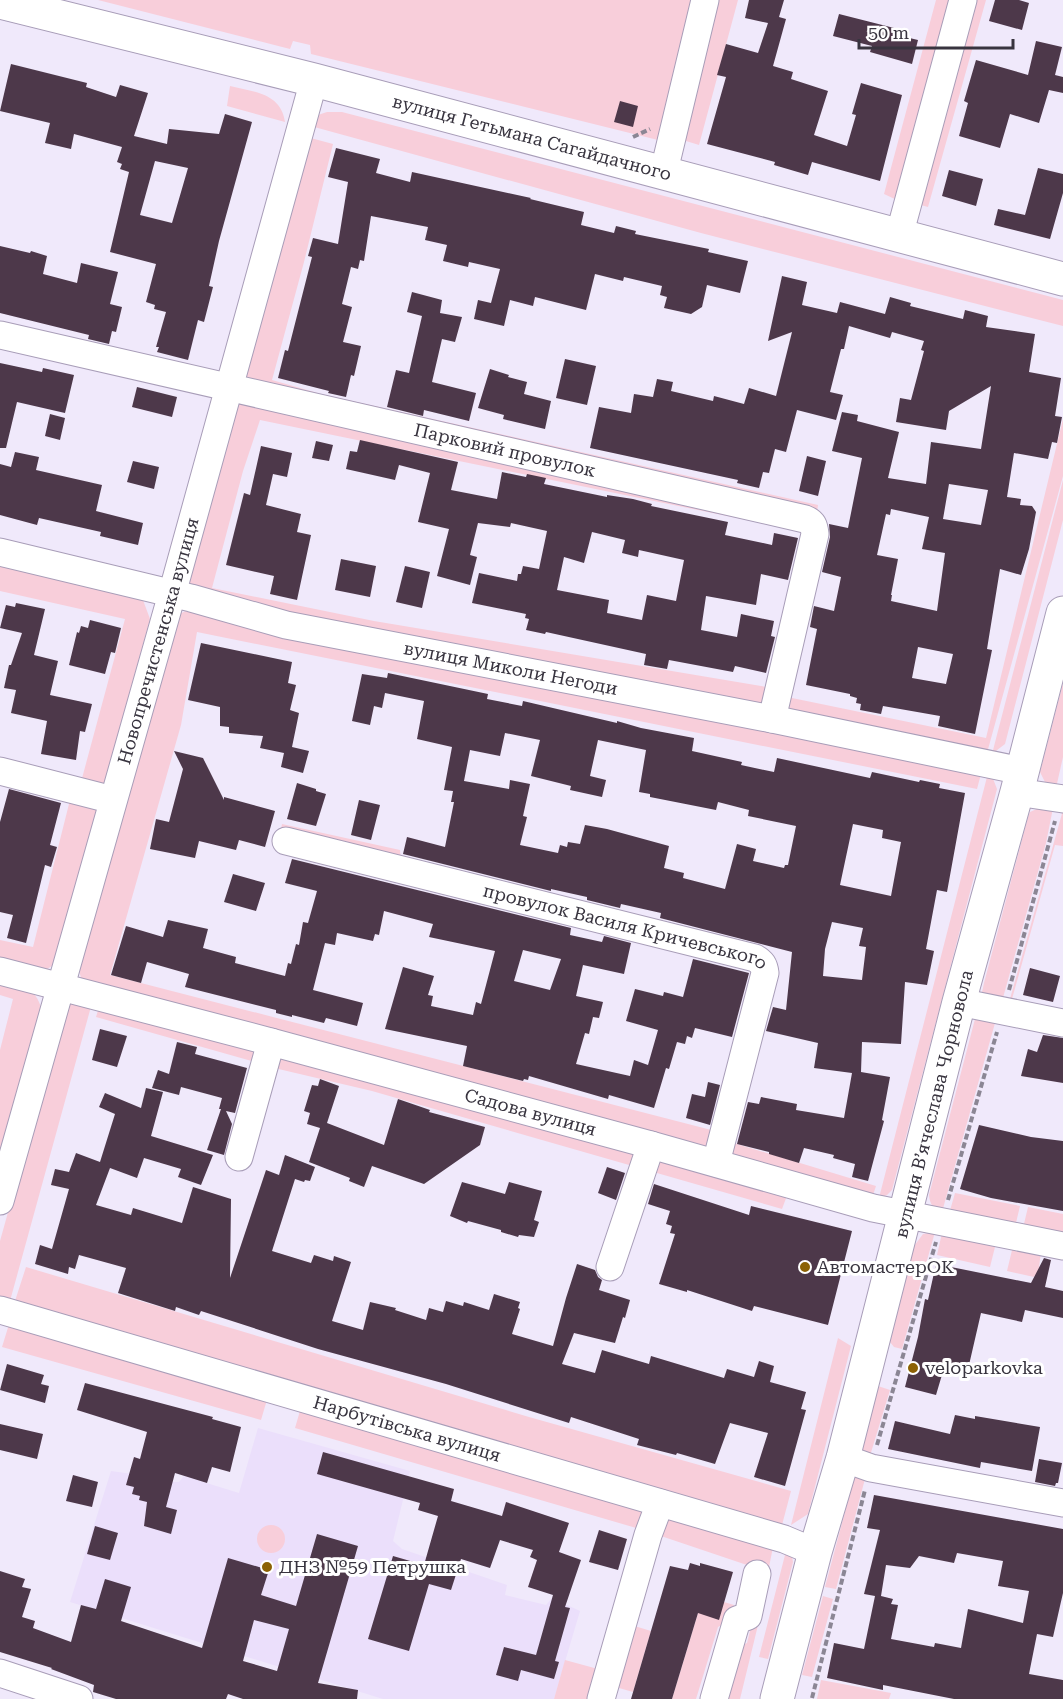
<svg xmlns="http://www.w3.org/2000/svg" width="1063" height="1699" viewBox="0 0 1063 1699" font-family="'Roboto Serif',serif">
<style>
.built{fill:#ebdffb}
.green{fill:#f8ceda}
.building{fill:#4d384a;fill-rule:evenodd}
.lines{fill:none;stroke-linecap:round;stroke-linejoin:round}
.minor-casing{stroke:#a89db8;stroke-width:29}
.major-casing{stroke:#a89db8;stroke-width:35}
.path{stroke:#8b8694;stroke-width:4;stroke-dasharray:6 3;stroke-linecap:butt}
.minor{stroke:#fff;stroke-width:27}
.major{stroke:#fff;stroke-width:33}
.poi-dot{fill:#8c6104;stroke:#fff;stroke-width:2}
.labels{text-anchor:middle;stroke-width:6;stroke-linejoin:round;paint-order:stroke}
.street-label{font-size:18px;fill:#38343f;stroke:#fff}
.poi-label{font-size:18px;fill:#38343f;stroke:#fff;text-anchor:start}
</style>
<rect width="100%" height="100%" fill="#f0e9fb"/>
<path class="built" d="M258,1428l152,43 -17,70 9,8 105,36 -2,10 41,10 6,-7 28,13 -26,88h-171l-313,-97 41,-131 43,6 19,5h6l5,-6 55,17z"/>
<path class="green" d="M98,0h599l-39,140 -347,-86 -1,-9 -17,-4 -3,8z
M713,0h25l-39,145 -13,-4 -4,-7z
M936,0h18l-55,201 -15,-7z
M968,0h18l-58,207 -11,-3z
M230,86c24,6 51,7 55,36l-58,-16z
M327,112h15l721,188v26l-362,-93 -394,-108 8,-9z
M307,137l26,7 -29,118 -32,118 49,14 497,111 -1,8 -575,-132z
M243,401l562,131 -545,-112 -17,51 -31,117 162,33 399,67 -8,21 -402,-81 -152,-33 -18,-8 -6,-6 46,-175z
M1063,419v57l-76,277 -193,-38 -10,-8 1,-22 7,13 194,40z
M1063,480v40l-58,224 -13,10z
M0,561l143,39 7,19 -47,169 -22,-6 44,-163 -125,-28z
M188,610l794,160 -5,19 -780,-157 -16,93 -71,250 609,157 -9,13 -7,3 -621,-167 -5,-17 98,-348z
M1063,683v74l-7,31 -10,-4 -6,-12z
M988,773l4,3 5,13 -105,401 -5,5 -8,3z
M71,796l28,6 -43,161 -10,7 -46,-7v-23l33,7z
M1039,808h14l-7,35 -45,162 -20,-8 3,-14 44,-166 2,-5z
M1063,810v36l-8,-1 -43,154 -4,7z
M282,824l118,26 1,12 -121,-28z
M0,984c23,5 35,1 42,26l-42,143v-103l13,-51 -13,-4z
M72,1001l20,2 -82,298 -10,-4v-56l65,-233z
M100,1004l163,41 -4,18 -163,-46z
M979,1016h18l-55,196c-9,-4 -12,-7 -13,-17l46,-176z
M278,1051l510,142 -6,16 -410,-118 -102,-24z
M727,1141l149,45 -4,12 -142,-40z
M955,1193l65,13 -5,21 -66,-13z
M1028,1207l35,7v23l-40,-9z
M935,1232l-33,117 -8,-2 -4,-5 24,-96 9,-12z
M942,1233l54,10 -6,24 -53,-12z
M1013,1246l28,6 -3,23h-3l-1,2 -27,-6z
M26,1267l503,150 262,74 -9,34 -767,-224z
M10,1321l259,72 -8,27 -259,-73z
M838,1338l13,8 -43,168 -17,11z
M878,1386l12,4 -21,69 -8,-7z
M302,1404l343,106 -2,20 -348,-102z
M857,1475h9l-30,114 -11,-2 29,-109z
M667,1516l106,31 -5,25 -113,-38z
M257 1539a14 14 0 1 1 28 0a14 14 0 1 1-28 0Z
M786,1551l6,5 1,6 -25,97 -9,-2z
M762,1583l6,1 -28,115h-19l15,-51 11,-5z
M823,1596l10,3 -21,78 -10,-2z
M724,1602l10,3 -3,15 -13,7 -22,72h-24l26,-86z
M628,1624l23,7 -18,61 -21,-6z
M565,1660l33,9 -9,30h-35z
M821,1680l70,13 -2,6h-72z"/>
<path class="building" d="M749,0h35l-5,17 7,2 -13,47 20,6 -2,7 37,12 -14,44 33,11 9,-31 -4,-1 9,-31 41,12 -22,86 -68,-19 -4,13 -34,-10 1,-3 -68,-18 19,-67 -9,-2 9,-31 32,9 10,-30 -23,-5z
M995,0h24l10,3 -7,27 -33,-9z
M839,14l59,15 -1,6 21,5 -6,24 -42,-12 2,-6 -39,-10z
M1036,41l26,6 -7,28 8,2v16l-14,-3 -10,33 -29,-9 -10,34 -41,-12 9,-33 -4,-2 12,-41 52,15z
M11,64l76,19 -1,4 30,10 4,-12 28,8 -14,43 33,8 2,-15 50,5 6,-20 27,8 -33,119 -10,45 4,1 -9,35 -6,-2 -10,40 -31,-8 2,-5h-3l10,-35 -12,-3 1,-4 -9,-3 10,-38 -46,-12 19,-80 -9,-3 2,-5 -5,-2 5,-15 -48,-13 -3,15 -26,-6 5,-20 -50,-12zM155,161l33,7 -16,55 -32,-8z
M620,101l18,5 -5,21 -19,-5z
M336,148l44,11 -4,14 34,9 2,-10 119,26 -1,1 54,13 -3,13 33,8 2,-7 20,5 -1,3 74,15 -1,3 40,9 -8,32 -33,-8 -5,22 -11,7 -27,-6 3,-11 -7,-2 2,-9 -38,-9 -1,4 -28,-7 -9,36 -51,-13 -2,9 -23,-6 -6,26 -30,-7 4,-19 13,3 9,-34 -31,-7 -1,5 -25,-6 4,-16 -22,-5 3,-13 -57,-11 -7,45 -4,-1 -2,9 -7,-2 -9,37 10,3 -9,35 18,4 -7,30 -3,-1 -5,22 -18,-4 1,-2 -51,-13 7,-28 3,1 24,-94 -4,-1 5,-18 25,6 10,-62 -20,-5z
M1038,168l25,6v19l-13,46 -56,-14 4,-16 27,6z
M949,170l34,9 -7,27 -34,-10z
M0,246l30,7 1,-2 16,5 -4,18 34,9 4,-20 37,9 -8,32 12,3 -6,25 -4,-1 -3,13 -21,-5 1,-4 -89,-22z
M782,276l25,6 -5,23 35,8 3,-11 45,12 5,-17 21,6 -1,3 53,13 2,-9 23,6 -2,11 49,7 -6,38 32,6 -6,38 7,1 -5,26 -5,-1 -4,17 -34,-6 -7,44 14,2 -1,6 12,1 4,6 -7,37 -8,26 -21,-6 -13,80 5,1 -17,84 -37,-8 2,-10 -57,-10 -2,8 -21,-4 1,-6 -5,-1 1,-5 -7,-2v-2l-44,-9 11,-56 -7,-2 4,-21 20,5 7,-34 -19,-5 8,-35 -1,-13 19,4 14,-70 -30,-7 10,-39 16,3 -1,6 42,11 -11,46 38,6 5,-42 50,7 10,-63 -42,25 -3,19 -50,-8 4,-24 11,2 13,-49 -3,-1 3,-9 -32,-9 -2,6 -41,-12 -5,23h-3l-11,43 13,3 -7,25 -39,-10 -11,42 -11,-3 -6,24 -6,-1 -4,16 -22,-5 1,-3 -148,-32 9,-41 32,6 3,-19 19,3 4,-18 16,3 -2,9 42,10 1,-5 30,8 5,-16 27,8 16,-64 -24,9zM949,484l39,6 -7,35 -38,-6zM891,509l38,8 -7,32 23,4 -8,58 -46,-10 1,-6h-1l7,-36 -21,-4 9,-41 4,1zM918,647l35,7 -7,30 -34,-6z
M412,292l30,8 -2,13 22,4 -7,25 -13,-3 -10,43 44,11 -7,28 -45,-11 -1,6 -36,-9 9,-37 13,3 13,-57 -15,-4z
M565,359l31,7 -9,39 -31,-7z
M0,363l42,9 1,-4 31,7 -9,38 -48,-11 -11,46h-6z
M490,369l19,6 -1,2 19,5 -3,12 27,7 -6,28 -42,-10 1,-4 -26,-7z
M137,387l40,10 -5,20 -40,-10z
M50,414l15,4 -5,22 -15,-4z
M360,440l98,22 -7,28 46,9 5,-27 24,5 1,-3 19,4 -2,6 63,13v-2l26,4 19,5 -1,2 77,16 -3,13 47,10 2,-12 24,5 -10,42 -27,-6 -5,31 -50,-9 -5,34 36,7 4,-23 33,7 -3,15 4,1 -9,36 -31,-7 -2,6 -64,-12 -2,9 -23,-4 2,-11 -100,-22 -1,2 -19,-4 3,-11 -4,-1 1,-4 -54,-11 7,-30 38,8 1,-7h3l2,-8 16,3 8,-38 -36,-8 -1,4 -32,-4 -8,32 7,2 -7,28 -33,-9 12,-47 -31,-7 12,-49 -31,-8 -4,15 -49,-11 4,-18 7,1zM592,532l33,8 -3,13 16,4 1,-7 45,10 -8,41 -29,-6 -5,25 -35,-7 2,-13 -52,-10 7,-33 20,6z
M316,441l17,4 -4,16 -17,-3z
M261,446l31,7 -5,24 -14,-3 -7,31 35,9 -4,18 14,3 -14,65 -27,-6 4,-18 -48,-11 18,-72 6,2z
M15,452l24,5 -3,13 66,15 -6,26 47,12 -5,22 -38,-9 1,-4 -62,-14 -2,7 -37,-10v-51l11,3z
M807,456l19,5 -8,35 -19,-5z
M133,461l26,6 -5,22 -27,-7z
M341,559l35,7 -6,31 -35,-7z
M405,566l25,6 -8,36 -26,-6z
M16,603l29,6 -11,46 24,6 -8,34 42,9 -7,28 -5,-1 -4,29 -35,-6 6,-33 -36,-8 5,-23 -12,-2 5,-23h2l11,-32 -22,-5 6,-23 9,2z
M90,620l31,8 -6,25 -4,-1 -6,22 -36,-9 8,-33 2,1 2,-7 7,2z
M201,643l91,19 -4,21 8,2 -6,25 9,3 -7,34 17,4 -6,22 -22,-6 3,-14 -24,-5 3,-12 -34,-3v-6l-9,-1v-19l-32,-7z
M388,673l100,21 -1,5 35,7 1,-5 94,22v-2l24,7 53,10 -2,13 50,11 -1,3 33,7 3,-14 93,20 2,-6 47,10 1,-2 20,4 -1,4 26,5 -18,99 -10,-2 -11,59 8,2 -7,34 -22,-3 -4,62 -39,-2 -1,30 29,5 -8,43 2,1 -16,60 -16,-4 3,-13 -22,-6 1,-3 -30,-7 -5,15 -30,-9v-2l-32,-8 11,-42 11,2 2,-7 36,7 -1,6 48,8 8,-45 -38,-5 4,-25 -52,-12 7,-24 13,3 6,-58 -132,-34 1,-5 -40,-9 -1,4 -33,-8v-3l-36,-8v2l-148,-37 4,-17 38,10 9,-45h-3l2,-11 -9,-1 8,-43 -35,-8 7,-38 -39,-8 -3,15 -8,-2 -4,19 -18,-4 10,-47 25,4zM505,733l35,7 -9,36 40,10 -1,4 32,7 4,-17 -16,-4 8,-36 48,10 -7,42 11,2v3l66,13 2,-8 31,8 -1,6 48,10 -8,39h-3l-1,3 -31,-7 3,-12 -19,-5 -12,45 -42,-11 1,-5 -20,-5 5,-22 -62,-17 -22,-4 -5,19 -12,-2 -1,5 -7,-2 -2,8 -38,-8 7,-28 -4,-1 7,-32 -20,-4 -1,9 -45,-8 6,-31 30,6zM853,824l30,6 -1,8 19,4 -10,54 -51,-11zM832,922l31,6 -4,18 7,1 -4,33 -39,-4 2,-27z
M174,751l29,7 21,42v-3l51,14 -10,36 -26,-7 -3,10 -37,-9 -4,17 -45,-9 6,-30 13,3 14,-53z
M297,783l19,6v2l10,3 -10,32 -29,-7z
M9,789l52,14 -11,42 7,2 -6,20 -6,-2 -19,78 -19,-5 6,-23 -13,-3v-90z
M359,800l21,5 -9,35 -20,-5z
M292,859l279,69 -1,7 32,7 2,-6 27,7 -7,31 -41,-9 -7,31 27,6 -4,16 -6,-1 -4,17 -4,-1 -9,31 54,12 4,-16 14,5 10,-35 -32,-9 9,-32 28,7 1,-4 19,5 10,-38 56,14 -17,64 -37,-9 -3,10 -5,-2 -2,8 -8,-2 -8,27 -3,-1 -12,40 -45,-13 -1,4 -79,-23 -1,4 -4,-1 -1,2 -60,-15 4,-20 -82,-17 18,-62 31,9 -6,19 5,1 -2,10 42,9 3,-13 5,2 14,-53 -66,-14 4,-13 -49,-13 -5,24 -4,-1 -2,7 -36,-8 -2,12 -10,-2 -12,47 50,13 -6,23 -31,-8 -2,5 -32,-8v2l-16,-4v-3l-91,-23 4,-13 -42,-12 -6,21 -30,-8 15,-49 37,11 5,-17 40,9 -5,19 33,9 -1,6 50,13 3,-13 3,1 5,-20 3,1 4,-23 5,1 9,-32 -32,-8zM523,950l38,9 -11,31 -36,-9z
M233,874l32,9 -9,28 -32,-9z
M1030,968l30,8 -7,26 -30,-7z
M100,1029l27,7 -10,31 -25,-7z
M1043,1035l20,3v45l-42,-7 7,-27 9,3z
M177,1042l20,5 -2,7 52,14 -12,45 -9,-2 6,13 -8,31 -17,-5 14,-41h-2l3,-11 -41,-11 -2,8 -27,-7 6,-18 11,4z
M320,1079l19,7 -12,37 57,22 14,-46 32,11 -1,2 56,15 -5,18 -56,39 -52,-18 -8,21 -15,-6 1,-3 -41,-16 11,-34 -13,-4 3,-11 -6,-2 8,-26 6,1z
M708,1082l12,3 -10,40 -24,-7 6,-24 13,3z
M146,1088l17,4 -12,44 62,19 -12,30 -23,-8 3,-8 -37,-11 -7,20 -27,-10 -14,37 35,10 2,-7 49,15 11,-36 38,12 -1,79 36,-108 13,5 6,-20 30,12 -5,14 -5,-1 -1,2 -9,-3 -23,72 39,12 3,-8 19,6 1,-5 17,6 -19,59 31,9 7,-28 26,6 -1,2 31,10 3,-12 14,4 3,-11 17,5 1,-4 25,8 5,-16 26,8 -2,6 2,1 -8,25 41,12 13,-48 11,-34 18,6 3,7 4,3 -3,10 31,10 -5,18 -2,-1 -8,26 -41,-10 -12,31 33,9 7,-23 47,14 2,-8 73,22 3,-9 27,8 5,-16 15,5 -4,16 36,10 -5,17 5,1 -21,76 -31,-9 14,-44 -38,-10 -15,41 -38,-11 -1,2 -39,-10 2,-6 -68,-22 -2,6 -123,-39 -128,-35 -117,-38 -2,4 -23,-8 -1,4 -57,-18 8,-25 -47,-13 -4,14 -6,-2 -1,7 -33,-10 5,-19 12,4 17,-60 -18,-4 4,-16 14,3 7,-19 24,9 15,-48 -16,-7 6,-14 36,15z
M979,1125l52,12 32,4v70l-72,-13 -31,-9z
M607,1167l18,6 -9,27 -18,-7z
M462,1182l43,12 4,-12 33,9 -8,29 5,2 -5,15 -15,-2 -1,2 -17,-5v-2l-33,-9 -1,2 -17,-7z
M654,1184l95,31 2,-9 101,25 -24,94 -74,-19 -2,5 -65,-21v2l-28,-8 16,-50 -5,-1 2,-7 -6,-2 4,-13 -22,-7z
M1044,1258l7,2 -6,27 18,4v27l-38,-8 -3,12 -41,-9 -12,52 -10,-2 -2,8 -13,-3 -8,27 -31,-8 13,-50 7,-38 3,1 8,-36 95,19z
M7,1364l37,11 -3,9 8,2 -4,17 -45,-13z
M85,1383l128,34 -1,2 29,8 -11,45 -18,-5 -5,16 -32,-10 -9,34 11,3 -6,24 -27,-8 3,-24 -8,-2 1,-4 -8,-2 2,-7 -8,-2 8,-28 6,2 7,-27 -70,-22z
M955,1415l20,4v-3l65,11 -8,44 -51,-9 -1,6 -92,-19 7,-28 55,13z
M0,1424l43,10 -6,25 -37,-9z
M323,1452l131,37 -3,12 51,15 4,-14 63,21 -10,29 22,8 -16,47 5,1 -15,53 4,1 -5,17 -33,-9 -3,11 -22,-6 8,-28 32,8 17,-60 -25,-8 9,-27 -7,-3 3,-7 -33,-10 -10,28 -29,-9 -10,31 -22,-6 -20,67 -41,-12 25,-83 31,9 14,-49 -20,-6 2,-7 -103,-29z
M1039,1459l23,4 -4,20h-2l-1,3 -20,-4z
M73,1475l25,7 -6,25 -26,-6z
M874,1495l189,34v64l-3,13 -7,31 -16,-3 -8,40 34,6v19h-109l-71,-14v5l-56,-12 7,-35 30,6 11,-53 -11,-2 16,-64 -13,-2zM957,1553l46,8 -5,25 31,5 -6,32 -55,-14 -7,39 -26,-5 -1,4 -43,-8 7,-34 -7,-1 2,-5 -12,-3 5,-31 24,3 9,-12 35,7z
M95,1526l23,7 -8,27 -23,-6z
M599,1530l28,9 -9,31 -29,-8z
M317,1534l41,12 -40,137 40,7 -1,9h-114l-15,-5 -2,5h-110l-23,-7 1,-7 -43,-16 1,-1 -52,-16v-81l25,8 -3,8 9,2 -9,28 13,4 -2,7 38,14 10,-37 15,4 9,-30 26,8 -10,34 81,27 26,-90 41,12 -8,25 35,11zM254,1620l35,9 -12,42 -34,-10z
M690,1563l10,3v-3l33,9 -14,48 -21,-7 -26,86h-41l39,-133 18,4z"/>
<g class="lines">
<g class="minor-casing">
<g id="minor">
<path d="M663,175l42,-175"/>
<path d="M899,236l64,-236"/>
<path id="s1" d="M0,335l805,184c8,3 9,7 10,15l-43,185"/>
<path id="s2" d="M0,552l191,46 95,27 486,94 250,52"/>
<path d="M0,771l113,29"/>
<path d="M1017,792l46,7"/>
<path id="s3" d="M286,841l469,117c7,4 9,7 10,15l-49,190"/>
<path id="s4" d="M0,971l271,71 380,103 222,63 190,38"/>
<path d="M959,1002l104,21"/>
<path d="M239,1157l32,-115"/>
<path id="s5" d="M0,1201l172,-607 142,-514"/>
<path d="M610,1267l41,-122"/>
<path id="s6" d="M0,1310l784,229 31,13"/>
<path d="M843,1458l28,10 192,35"/>
<path d="M0,1673l79,26"/>
<path d="M601,1699l47,-164 12,-32"/>
<path d="M714,1699l23,-79 11,-4 9,-42"/>
</g>
</g>
<g class="major-casing">
<g id="major">
<path id="s7" d="M0,2l314,78 749,199"/>
<path d="M777,1699l38,-147 28,-94 116,-456 58,-210 46,-179"/>
</g>
</g>
<path class="path" d="M633,137l17,-8
M1009,990l46,-169
M948,1200l49,-168
M877,1445l59,-203
M812,1698l53,-208"/>
<use href="#minor" class="minor"/>
<use href="#major" class="major"/>
</g>
<g class="poi-dot">
<circle cx="805" cy="1267" r="6"/>
<circle cx="913" cy="1368" r="6"/>
<circle cx="267" cy="1567" r="6"/>
</g>
<g class="labels">
<g class="street-label">
<text dy="6" stroke="none"><textPath href="#s7" startOffset="549">вулиця Гетьмана Сагайдачного</textPath></text>
<text dy="6" stroke="none"><textPath href="#s1" startOffset="518">Парковий провулок</textPath></text>
<text dy="6" stroke="none"><textPath href="#s5" startOffset="582">Новопречистенська вулиця</textPath></text>
<text dy="6" stroke="none"><textPath href="#s2" startOffset="524">вулиця Миколи Негоди</textPath></text>
<text dy="6" stroke="none"><textPath href="#s3" startOffset="350">провулок Василя Кричевського</textPath></text>
<text transform="translate(934 1104) rotate(-76)" y="6">вулиця Вʼячеслава Чорновола</text>
<text dy="6" stroke="none"><textPath href="#s4" startOffset="549">Садова вулиця</textPath></text>
<text dy="6" stroke="none"><textPath href="#s6" startOffset="424">Нарбутівська вулиця</textPath></text>
</g>
<g class="poi-label">
<text x="817" y="1273">АвтомастерОК</text>
<text x="925" y="1374">veloparkovka</text>
<text x="279" y="1573">ДНЗ №59 Петрушка</text>
</g>
</g>
<path d="M859 39v9h154v-9" fill="none" stroke="#38343f" stroke-width="3"/>
<text x="868" y="39" font-size="18" fill="#38343f" stroke="#ffffff" stroke-width="4.5" paint-order="stroke">50 m</text>
</svg>
